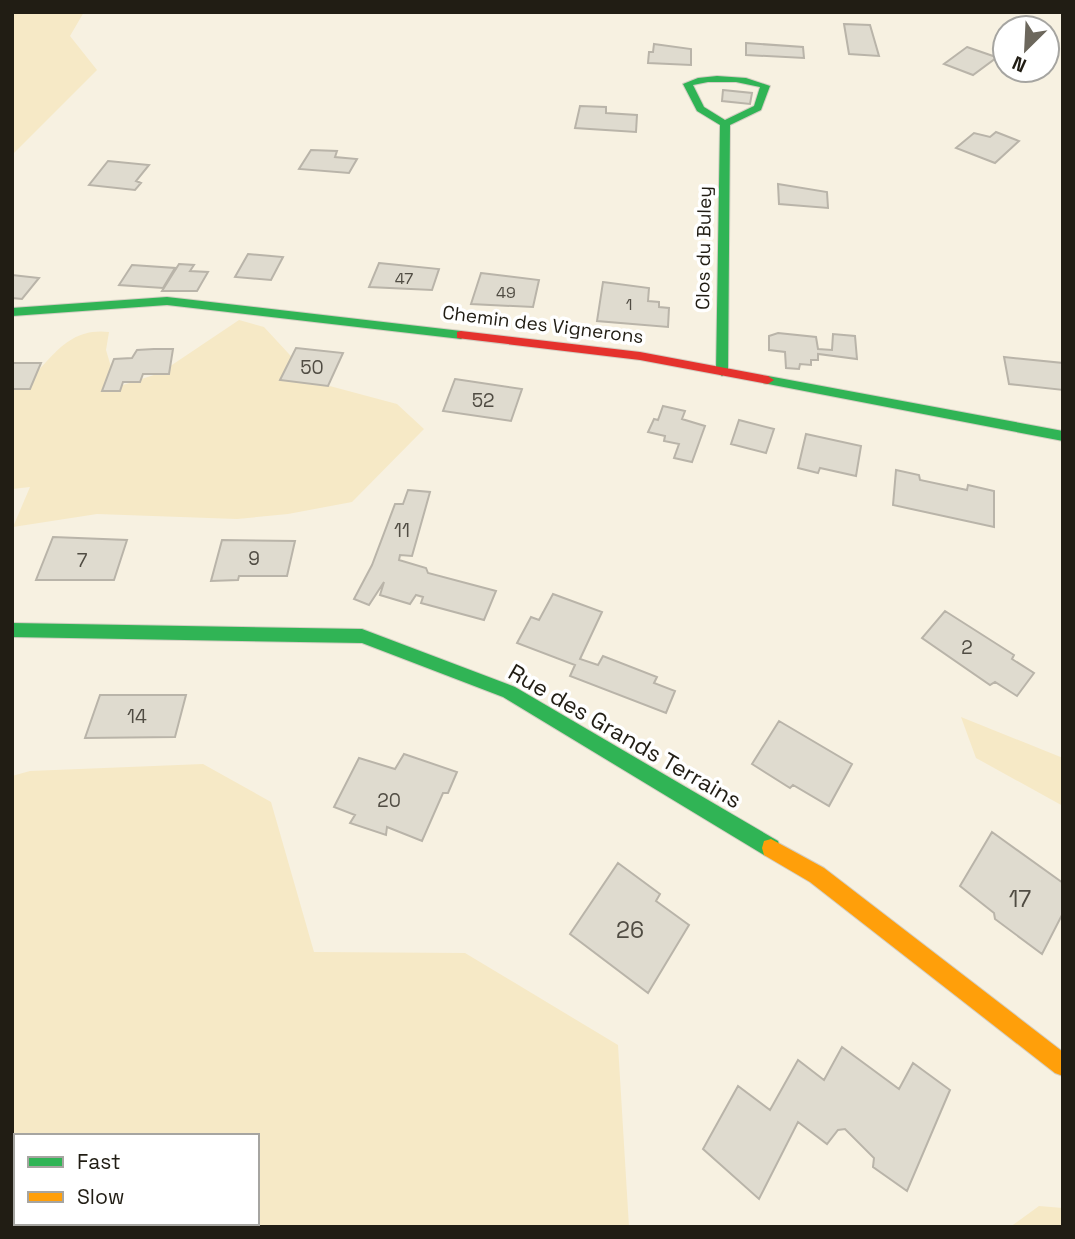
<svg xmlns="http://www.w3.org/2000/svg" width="1075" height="1239" viewBox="0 0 1075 1239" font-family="'Space Grotesk',sans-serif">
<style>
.green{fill:#f6e9c6;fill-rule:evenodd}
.building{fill:#dfdbcf;stroke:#b9b4a9;stroke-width:2}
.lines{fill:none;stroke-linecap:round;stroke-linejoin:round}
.fast-casing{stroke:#d3cec2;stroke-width:2}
.slow-casing{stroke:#d3cec2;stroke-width:2}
.jam-casing{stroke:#d3cec2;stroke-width:2}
.fast{fill:#30b455;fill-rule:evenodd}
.slow{fill:#ff9f0a;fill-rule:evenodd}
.jam{fill:#e5322d;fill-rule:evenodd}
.labels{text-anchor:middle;stroke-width:7;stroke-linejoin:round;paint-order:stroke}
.far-number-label{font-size:16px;fill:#504c43}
.far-street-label{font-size:19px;fill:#211d14;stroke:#fff}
.number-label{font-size:19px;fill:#504c43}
.street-label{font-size:23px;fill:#211d14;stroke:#fff}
.near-number-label{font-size:23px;fill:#504c43}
</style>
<rect width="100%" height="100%" fill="#f7f1e1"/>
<path class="green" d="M12,12h72l-14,24 27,34 -85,85z
M239,320l25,7 37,40 10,14 86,23 27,25 -72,73 -64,12 -51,5 -140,-5 -84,13 17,-40 -18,2v-98c35,-16 46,-65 97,-59l-3,18 11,37 43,-14z
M961,717l102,41v48l-87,-48z
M203,764l68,38 43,150 151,1 153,92 11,182h-617v-451l18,-5zM16,1136h241v87h-241z
M1039,1206l24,2v19h-53z"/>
<path class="building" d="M844,24l26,1 9,31 -30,-2z
M746,43l57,4 1,11 -58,-3z
M654,44l37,5v16l-43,-2 1,-11h4z
M967,47l26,9 3,2 -23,17 -29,-11z
M723,90l29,3 -2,11 -28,-3z
M580,106l26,1v6l31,2 -1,17 -61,-4z
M996,132l23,9 -24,22 -39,-15 18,-15 16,4z
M311,150l26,1 -2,6 22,2 -8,14 -50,-4z
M108,161l41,4 -13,16 5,2 -6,7 -46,-5z
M778,184l49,8 1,16 -49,-4z
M248,254l35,3 -12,23 -36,-3z
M379,263l60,6 -7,21 -63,-3z
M179,264l15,1 -4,6 18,1 -11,19h-35z
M132,265l43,3 -12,20 -44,-3z
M481,273l58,7 -6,27 -62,-3z
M12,275l27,3 -17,21 -10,-1z
M603,282l46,6 -1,13 11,1v5l10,1 -1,19 -71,-6z
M778,333l38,4 2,12 14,1 1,-16 22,2 2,23 -39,-5v6h-7v5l-11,-1 -1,5 -13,-1 -1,-16 -16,-2v-14z
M296,348l47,5 -15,33 -48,-6z
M154,349h19l-4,25h-26l-3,8h-17l-3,9h-18l12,-32 18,-1 5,-8z
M1004,357l59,6v27l-54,-6z
M12,363h29l-11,26h-18z
M455,379l67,10 -11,32 -68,-10z
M663,406l22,5 -3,8 23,7 -13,36 -18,-4 5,-14 -15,-3 1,-5 -17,-4 6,-13 4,1z
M739,420l35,9 -8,24 -35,-9z
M806,434l55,12 -5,30 -36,-8 -2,5 -20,-5z
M896,470l23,5 1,5 47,10 1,-5 26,6v36l-101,-22z
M408,490l22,2 -18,64 -12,-1 -1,5 27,8 2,5 68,18 -12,29 -63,-17 2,-6 -7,-2 -6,9 -30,-9 4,-13 -15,23 -15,-6 18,-34 23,-61h8z
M53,537l74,3 -13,40h-78z
M222,540l73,1 -8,35h-48l-1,4 -27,1z
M553,594l49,18 -22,47 18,6 5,-9 54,21 -3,6 21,8 -9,22 -96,-37 5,-11 -58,-22 14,-26 8,3z
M945,611l69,44 -2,4 22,14 -17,23 -22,-14 -5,3 -68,-47z
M100,695h86l-11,42 -90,1z
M779,721l73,43 -23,42 -36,-21 -3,3 -38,-24z
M404,754l53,18 -9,21h-5l-21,48 -35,-14 -1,8 -36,-12 5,-8 -21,-8 25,-49 36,11z
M992,832l71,51v30l-21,41 -47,-35 -1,-6 -34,-27z
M618,863l42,31 -4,7 33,24 -41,68 -78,-59z
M842,1047l57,42 14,-26 37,27 -43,101 -34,-24 1,-9 -29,-29 -7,1 -11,14 -29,-22 -39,77 -56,-50 35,-63 32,24 28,-50 26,20z"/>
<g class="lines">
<g class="fast-casing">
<path id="fast" d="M717,76l29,2 24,8 -9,24 -31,15 -2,247 -6,4 -6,-4 4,-247 -23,-14 -14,-27 15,-6zM708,82h28l24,5 -6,19 -29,14 -21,-13 -11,-22z
M167,297l294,34 6,4 -6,4 -294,-34 -155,11v-8z
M768,376l295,55v10l-300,-58v-6z
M12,623l350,6 153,58 263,154 2,7 -2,7 -7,2 -7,-2 -261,-158 -141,-54 -350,-6z"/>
</g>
<g class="slow-casing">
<path id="slow" d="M771,839l53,29 239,184v24l-8,-3 -245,-191 -46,-27 -2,-7 2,-7z"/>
</g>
<g class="jam-casing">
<path id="jam" d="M461,331l179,21 128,24 6,4 -6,4 -128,-24 -183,-22v-6z"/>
</g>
<use href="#fast" class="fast"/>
<use href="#slow" class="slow"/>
<use href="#jam" class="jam"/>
</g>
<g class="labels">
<g class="far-number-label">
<text x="404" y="284">47</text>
<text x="506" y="298">49</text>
<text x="629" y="310">1</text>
</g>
<g class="far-street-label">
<text transform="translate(703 248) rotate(-89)" y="7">Clos du Buley</text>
<text transform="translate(543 324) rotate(7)" y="7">Chemin des Vignerons</text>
</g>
<g class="number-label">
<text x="312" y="374">50</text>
<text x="483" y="407">52</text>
<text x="402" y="537">11</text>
<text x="254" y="565">9</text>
<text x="82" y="567">7</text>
<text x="967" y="654">2</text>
<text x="137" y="723">14</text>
<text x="389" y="807">20</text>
</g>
<g class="street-label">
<text transform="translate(625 736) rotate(30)" y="8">Rue des Grands Terrains</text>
</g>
<g class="near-number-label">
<text x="1020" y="907">17</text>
<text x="630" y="938">26</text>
</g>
</g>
<rect width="1075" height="1239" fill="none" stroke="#211d14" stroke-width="28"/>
<rect x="14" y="1134" width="245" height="91" fill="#ffffff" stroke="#a6a5a1" stroke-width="2"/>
<rect x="28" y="1157" width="35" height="10" fill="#30b455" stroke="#a6a5a1" stroke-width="2"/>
<text x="77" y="1169" font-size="21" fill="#211d14">Fast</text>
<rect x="28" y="1192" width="35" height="10" fill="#ff9f0a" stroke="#a6a5a1" stroke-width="2"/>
<text x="77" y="1204" font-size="21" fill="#211d14">Slow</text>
<g transform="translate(1026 49) rotate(204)"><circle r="33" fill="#ffffff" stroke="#a6a5a1" stroke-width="2"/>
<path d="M0-5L12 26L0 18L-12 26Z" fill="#6c675c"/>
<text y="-10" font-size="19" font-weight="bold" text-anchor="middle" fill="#211d14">N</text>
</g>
</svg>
